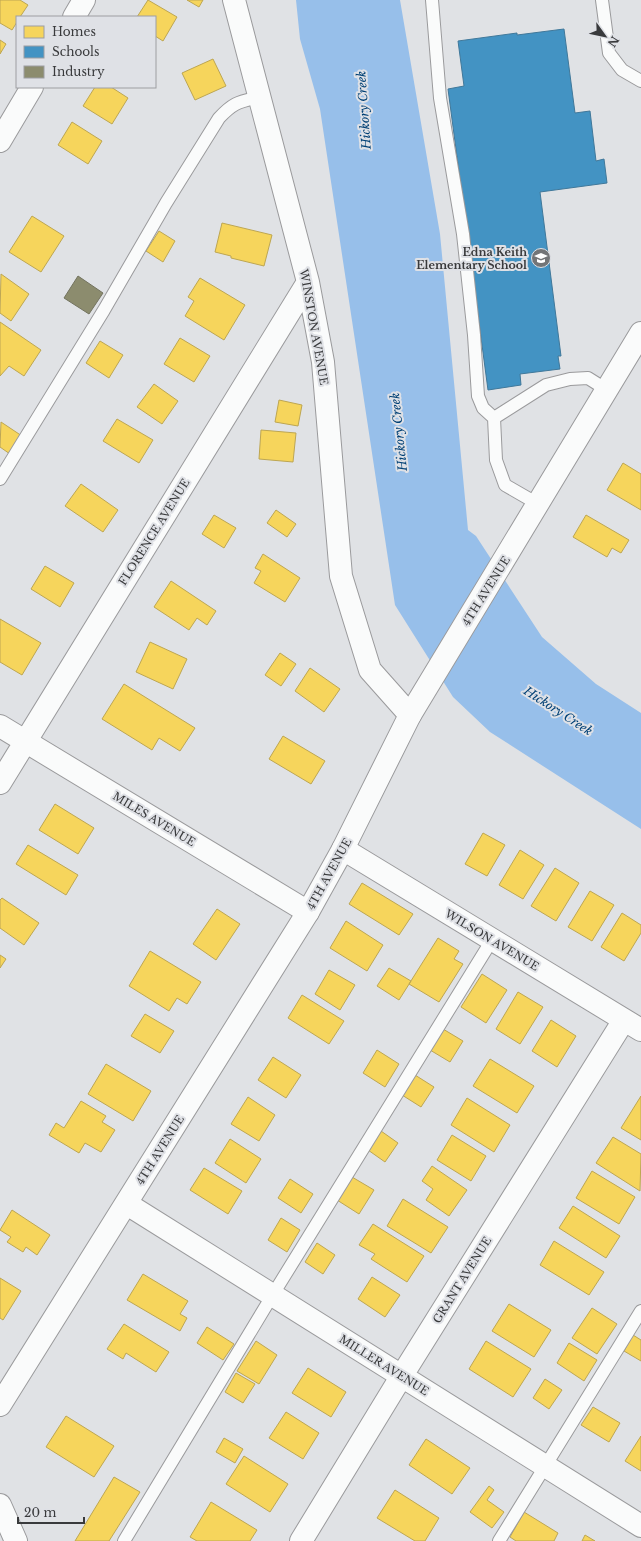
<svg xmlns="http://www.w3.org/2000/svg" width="641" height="1541" viewBox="0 0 641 1541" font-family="'Libre Baskerville',serif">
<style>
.water{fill:#97bfea}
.homes{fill:#f6d55c;stroke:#bda652}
.schools{fill:#4393c3;stroke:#40789a}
.industry{fill:#8c8c6e;stroke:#73735f}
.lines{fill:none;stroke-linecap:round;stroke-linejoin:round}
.lane-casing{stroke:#9a9a9c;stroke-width:14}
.street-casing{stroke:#9a9a9c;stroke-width:24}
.secondary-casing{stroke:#9a9a9c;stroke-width:24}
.lane{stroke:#fafbfb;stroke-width:12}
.street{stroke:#fafbfb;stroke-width:22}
.secondary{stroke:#fafbfb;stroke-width:22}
.labels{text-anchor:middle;stroke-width:4;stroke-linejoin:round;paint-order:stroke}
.poi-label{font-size:11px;font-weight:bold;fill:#393a3c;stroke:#dfe1e6;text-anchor:end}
.street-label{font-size:11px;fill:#393a3c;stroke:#dfe1e6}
.water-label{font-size:12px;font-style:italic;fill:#004075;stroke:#dfe1e6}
</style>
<rect width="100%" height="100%" fill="#e0e2e5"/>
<path class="water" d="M296,0h104l40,234 28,296 8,6 66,101 54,47 45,29v116l-151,-97 -37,-35 -58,-92 -75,-496 -20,-70z"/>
<path class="homes" d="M0,0h20l8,5 -8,12h-3v5l-5,8 -12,-7z
M148,0l29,17 -14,24 -8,-5v-19h-18z
M187,0h16l-4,7z
M0,40l6,4 -6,10z
M213,59l13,27 -31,14 -13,-27z
M95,87h16l17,11 -16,26 -29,-18z
M72,122l30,19 -14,23 -30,-19z
M32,216l32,20 -23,36 -32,-20z
M222,223l50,12 -8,31 -33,-8v-2l-16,-4z
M159,231l16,10 -12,21 -17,-11z
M1,274l28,20 -18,27 -11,-8z
M200,278l45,27 -21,35 -39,-24 9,-15 -6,-4z
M0,322l41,28 -17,26 -15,-10 -9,10z
M180,338l30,18 -16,26 -30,-18z
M100,341l23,14 -14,23 -23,-15z
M154,384l24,17 -16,23 -25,-17z
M279,400l23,5 -4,21 -23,-4z
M117,419l36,21 -14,23 -36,-22z
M1,422l21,14 -12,18 -10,-7z
M261,430l35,3 -3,29 -34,-3z
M623,463l18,11v36l-34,-20z
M81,484l37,26 -15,22 -38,-26z
M276,510l20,14 -9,13 -20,-14z
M214,515l22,13 -12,20 -22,-14z
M586,515l43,25 -8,13 -9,-5 -5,9 -34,-20z
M263,554l37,24 -15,24 -31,-19 7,-12 -6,-3z
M45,566l29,17 -14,24 -29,-18z
M171,581l45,30 -9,14 -10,-7 -8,12 -35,-23z
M0,619l41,24 -19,32 -22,-13z
M150,642l37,17 -14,30 -37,-17z
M280,653l16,11 -15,22 -16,-11z
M310,668l30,21 -16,23 -29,-21z
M124,684l71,44 -15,23 -21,-13 -7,12 -50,-31z
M283,736l42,25 -14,23 -42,-25z
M55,804l39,24 -16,26 -39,-24z
M483,833l22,12 -18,31 -22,-12z
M28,845l50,30 -12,20 -50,-31z
M520,850l24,15 -21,34 -24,-14z
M555,868l24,15 -23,38 -25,-15z
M362,883l51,31 -14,21 -50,-31z
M590,891l24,14 -22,36 -24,-14z
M2,898l37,25 -15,22 -24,-17v-28z
M217,909l23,15 -24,36 -23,-16z
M622,913l19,12v8l-17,28 -23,-14z
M346,921l37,24 -16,26 -37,-23z
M438,938l21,13 -5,8 9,5 -24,38 -30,-18z
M150,951l51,31 -14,22 -10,-6 -8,13 -40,-25z
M0,955l6,4 -6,9z
M389,968l22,13 -12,19 -22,-14z
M329,970l26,15 -15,25 -25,-16z
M482,974l25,16 -21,33 -25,-16z
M518,992l25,15 -23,37 -24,-15z
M302,995l42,26 -15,23 -41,-26z
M145,1014l29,17 -14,22 -29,-17z
M551,1020l25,16 -19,31 -25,-16z
M443,1029l20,12 -13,21 -20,-12z
M377,1050l22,14 -14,23 -22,-14z
M273,1057l28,18 -15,23 -28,-18z
M490,1059l44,27 -17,27 -44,-27z
M106,1064l45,27 -18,30 -45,-27z
M415,1075l19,12 -13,20 -19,-12z
M641,1096v44l-20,-12z
M248,1097l27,18 -16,26 -28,-17z
M467,1098l43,27 -16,27 -43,-27z
M81,1101l25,15 -4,6 13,8 -14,22 -16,-9 -6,10 -30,-18 7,-12 8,5z
M381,1131l17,12 -13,19 -17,-12z
M452,1135l34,21 -15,25 -34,-21z
M613,1137l28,17 -1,37 -44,-28z
M230,1139l31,20 -15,24 -31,-20z
M432,1166l35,24 -18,26 -23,-16 7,-11 -11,-8z
M204,1168l38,23 -14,23 -38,-24z
M592,1171l43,26 -16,27 -43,-26z
M352,1177l22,13 -15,24 -22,-14z
M290,1179l23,15 -12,19 -23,-15z
M403,1199l45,28 -17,26 -44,-27z
M573,1206l47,30 -14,22 -47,-30z
M12,1210l38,25 -13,20 -11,-8 -3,5 -16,-10 4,-5 -11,-7z
M281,1218l19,12 -13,22 -19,-12z
M373,1224l51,32 -17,26 -36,-23 4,-5 -16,-9z
M554,1241l50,31 -15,23 -49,-30z
M317,1243l18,12 -12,19 -18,-12z
M143,1274l45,27 -8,13 7,4 -7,13 -53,-31z
M372,1277l28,18 -15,22 -27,-18z
M0,1278l21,13 -18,29 -3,-2z
M509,1304l42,26 -17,27 -42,-26z
M592,1308l25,16 -20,30 -25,-16z
M124,1324l45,28 -13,20 -30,-19 -3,6 -16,-10z
M207,1327l27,17 -11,16 -26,-17z
M633,1335l8,5v21l-17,-10z
M256,1341l21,14 -18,29 -22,-13z
M486,1341l45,28 -18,28 -44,-28z
M569,1343l28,17 -13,21 -27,-18z
M308,1368l38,24 -15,25 -39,-24z
M236,1373l19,11 -12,19 -18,-11z
M545,1379l17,11 -13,19 -16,-11z
M593,1407l27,16 -11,19 -28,-17z
M286,1412l33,21 -16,26 -34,-21z
M66,1416l48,30 -20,31 -48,-30z
M641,1436v35l-16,-10z
M224,1438l19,11 -8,14 -19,-11z
M426,1439l44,29 -18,26 -43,-29z
M244,1456l44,28 -18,28 -44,-28z
M114,1477l26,15 -31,49h-34z
M489,1486l5,4 -7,10 17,12 -12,16 -22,-16z
M395,1490l44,28 -14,23h-10l-38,-23z
M211,1502l46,28 -7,11h-53l-7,-4z
M524,1512l34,21 -4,8h-38l-6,-4z
M585,1535l10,6h-13z"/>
<path class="schools" d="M564,29l11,84 15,-2 6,50 8,-2 3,24 -67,9 21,164h-3l2,13 -40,5 1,11 -33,5 -40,-301 16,-3 -6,-45 59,-8v2z"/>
<path class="industry" d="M78,276l25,17 -14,21 -25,-16z"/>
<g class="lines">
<g class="lane-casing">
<path id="lane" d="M432,0l8,98 23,136 11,101 4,61 5,12 11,10
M602,0l7,53 13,17 19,11
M0,479l104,-169 62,-107 53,-85c15,-16 20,-16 40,-21
M538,504l-33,-19 -9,-25 -2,-42 52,-33 24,-6 18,-1 19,12
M124,1541l148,-245 220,-356
M499,1541l142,-230"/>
</g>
<g class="street-casing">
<path id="street" d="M234,0l74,282 15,80 18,214 29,94 40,45
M74,17l10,-17
M0,141l32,-54
M0,726l308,186
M0,783l308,-501
M343,849l298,181
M127,1204l514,322
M0,1505l16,36
M301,1541l100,-164 223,-357"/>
</g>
<g class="secondary-casing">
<path id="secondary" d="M0,1405l308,-493 35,-63 67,-134 231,-382"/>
</g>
<use href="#lane" class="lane"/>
<use href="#street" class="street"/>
<use href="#secondary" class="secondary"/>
</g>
<defs>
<g id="school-disc" transform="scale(1)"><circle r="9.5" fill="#737577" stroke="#dfe1e6"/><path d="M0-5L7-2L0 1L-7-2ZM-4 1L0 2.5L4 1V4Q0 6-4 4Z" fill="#fff"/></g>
</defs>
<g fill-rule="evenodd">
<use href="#school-disc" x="541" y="258"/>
</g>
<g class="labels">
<g class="poi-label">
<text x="527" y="256">Edna Keith<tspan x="527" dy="13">Elementary School</tspan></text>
</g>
<g class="street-label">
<text transform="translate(314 327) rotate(80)" y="4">WINSTON AVENUE</text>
<text transform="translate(154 532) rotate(-58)" y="4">FLORENCE AVENUE</text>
<text transform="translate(486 591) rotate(-58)" y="4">4TH AVENUE</text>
<text transform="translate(154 819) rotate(31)" y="4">MILES AVENUE</text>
<text transform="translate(329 874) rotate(-61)" y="4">4TH AVENUE</text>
<text transform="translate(492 940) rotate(31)" y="4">WILSON AVENUE</text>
<text transform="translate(160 1150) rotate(-58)" y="4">4TH AVENUE</text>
<text transform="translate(462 1280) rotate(-58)" y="4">GRANT AVENUE</text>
<text transform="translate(384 1365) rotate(32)" y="4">MILLER AVENUE</text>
</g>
<g class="water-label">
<text transform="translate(364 110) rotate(-94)" y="4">Hickory Creek</text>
<text transform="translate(399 432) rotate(-96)" y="4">Hickory Creek</text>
<text transform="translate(558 711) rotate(33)" y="4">Hickory Creek</text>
</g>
</g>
<rect x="16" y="16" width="140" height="72" fill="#dfe1e6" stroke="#9d9ea2"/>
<rect x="24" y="26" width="20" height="12" fill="#f6d55c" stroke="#9d9ea2"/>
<text x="52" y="36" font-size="12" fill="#393a3c">Homes</text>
<rect x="24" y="46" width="20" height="12" fill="#4393c3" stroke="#9d9ea2"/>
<text x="52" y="56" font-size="12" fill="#393a3c">Schools</text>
<rect x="24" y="66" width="20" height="12" fill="#8c8c6e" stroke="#9d9ea2"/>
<text x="52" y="76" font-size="12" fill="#393a3c">Industry</text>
<g transform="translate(605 36) rotate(123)" stroke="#dfe1e6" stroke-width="3" paint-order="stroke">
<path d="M0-3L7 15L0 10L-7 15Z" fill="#393a3c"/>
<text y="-6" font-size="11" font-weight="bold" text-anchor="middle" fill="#393a3c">N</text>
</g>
<path d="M18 1517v6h66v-6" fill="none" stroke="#393a3c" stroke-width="2"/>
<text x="24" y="1517" font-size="12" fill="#393a3c" stroke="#dfe1e6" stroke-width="3" paint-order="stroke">20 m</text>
</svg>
